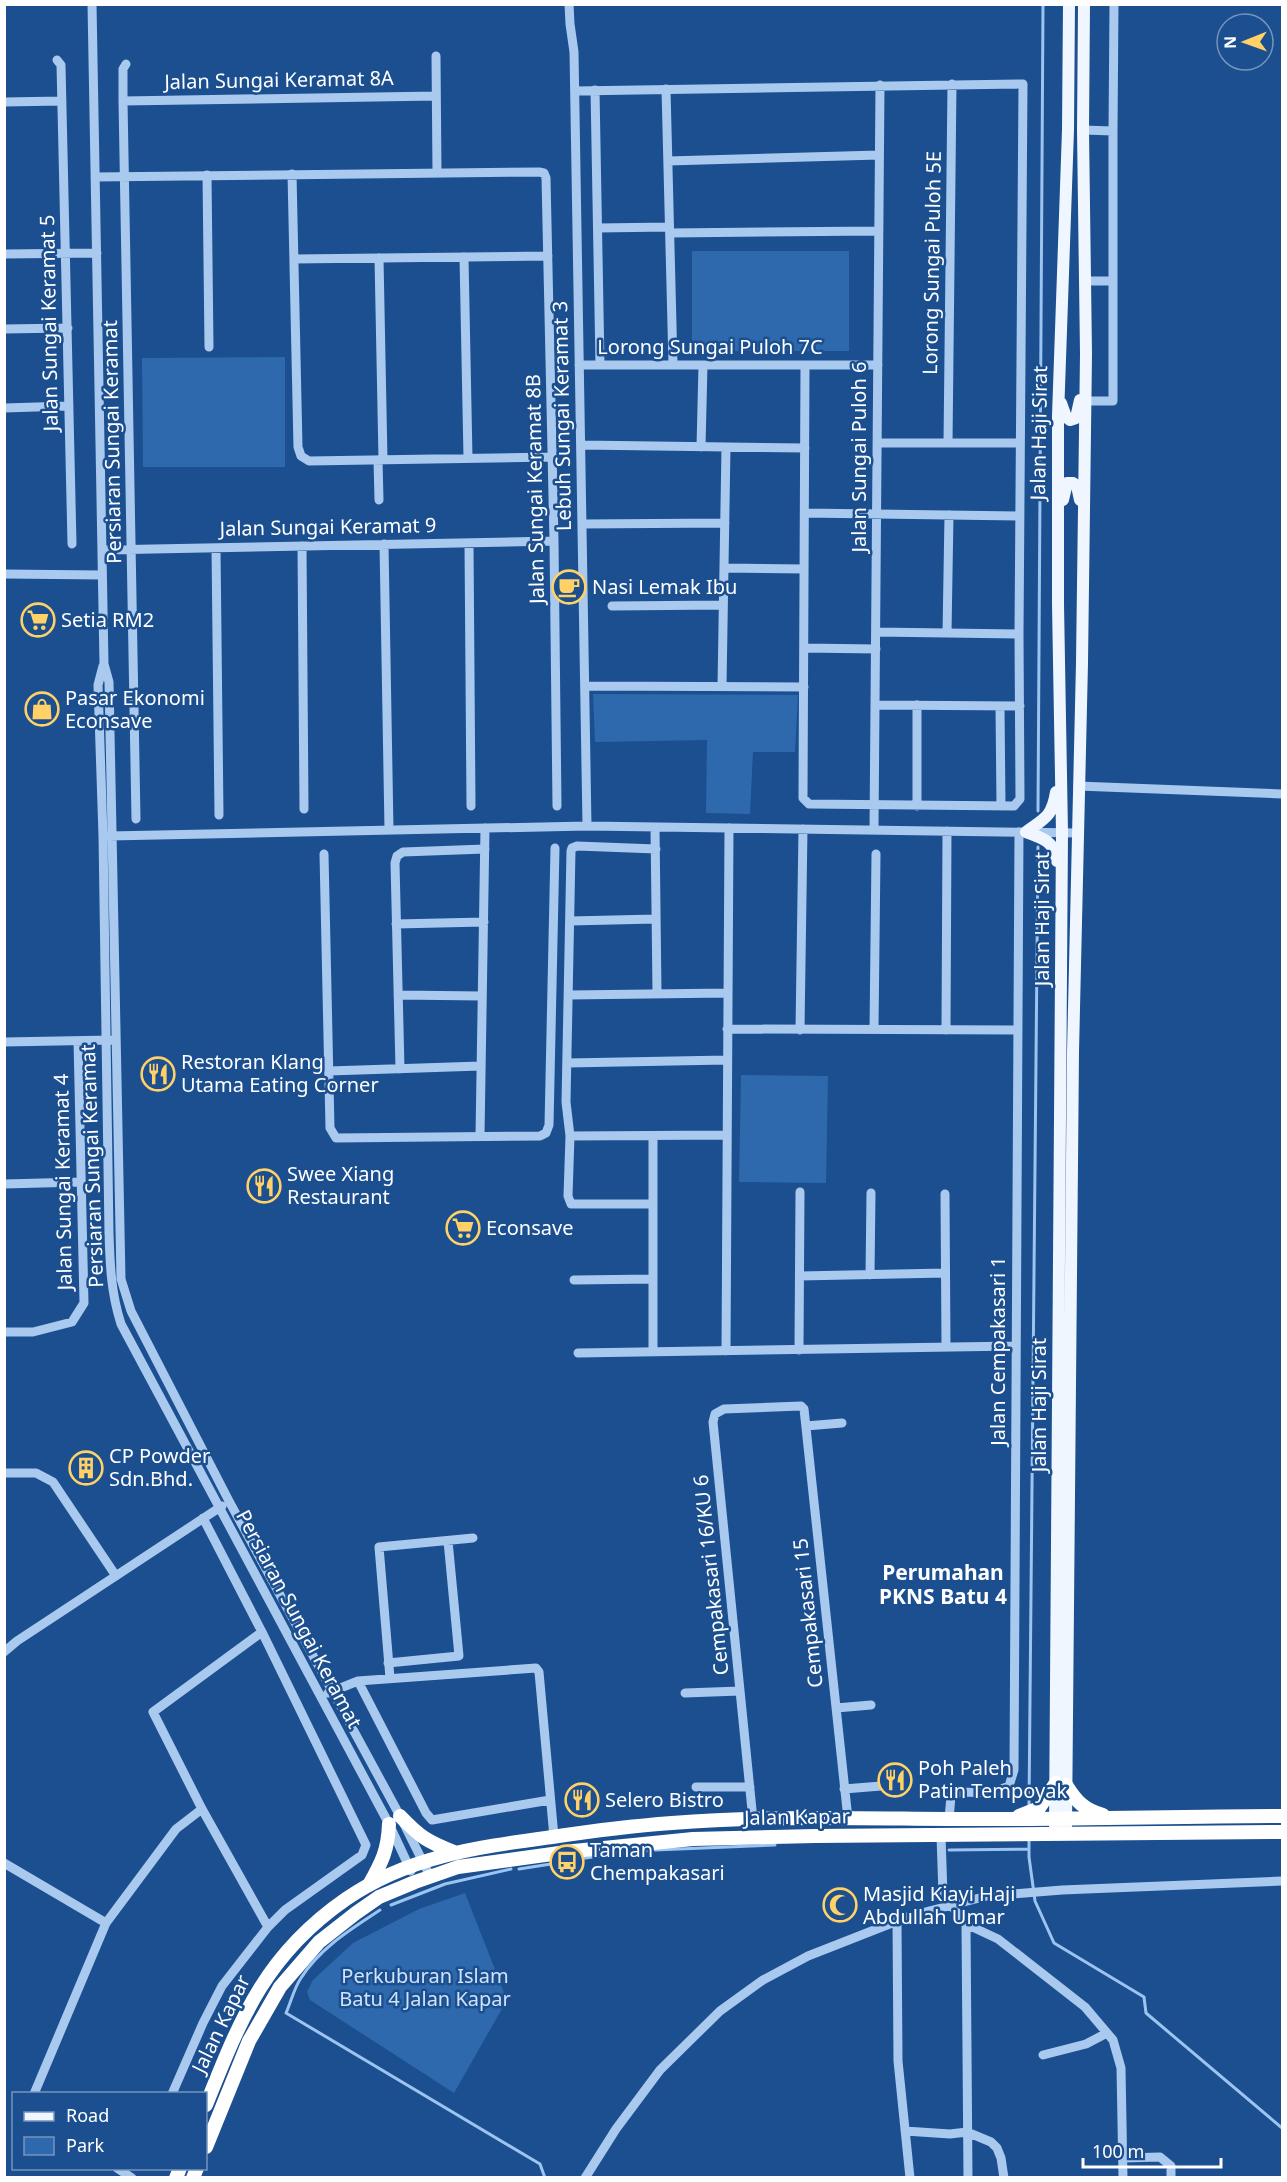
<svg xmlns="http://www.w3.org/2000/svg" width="1287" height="2182" viewBox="0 0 1287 2182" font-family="'Noto Sans',sans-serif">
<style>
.green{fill:#2e69ad}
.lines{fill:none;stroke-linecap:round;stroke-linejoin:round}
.stream{stroke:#9cc4f0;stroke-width:3}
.minor{stroke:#a9c9ee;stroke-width:9}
.major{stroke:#f0f6ff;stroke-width:12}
.highway{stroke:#fff;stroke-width:14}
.labels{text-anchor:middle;stroke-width:5;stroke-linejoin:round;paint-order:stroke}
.street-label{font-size:20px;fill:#fff;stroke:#1b4f8f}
.poi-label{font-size:20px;fill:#fff;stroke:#1b4f8f;text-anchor:start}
.park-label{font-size:20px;fill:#cfe3fa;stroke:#1b4f8f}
.neighbourhood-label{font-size:21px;font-weight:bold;fill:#fff;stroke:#1b4f8f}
</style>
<rect width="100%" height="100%" fill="#1b4f8f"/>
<path class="green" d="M692,251h157v100h-157z
M285,357v110h-142l-1,-109z
M593,694l205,1 -3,57h-42l-3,62 -44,-1 1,-73 -112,2z
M741,1075l87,1 -2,107 -87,-1z
M465,1893l42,107 -53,93 -144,-93 -3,-8 6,-12 40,-37 66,-34z"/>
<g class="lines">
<path class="stream" d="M1038,811l5,-807
M1029,1807l9,-960
M1029,1838v19l6,44 19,42 90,54 2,16 136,115
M655,1850l120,-5
M949,1850l80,-1
M612,1855l36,-4
M578,1859l22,-3
M519,1869l51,-8
M391,1905l54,-21 66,-15
M380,1910c-29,19 -60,38 -79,68 -7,10 -10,24 -15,35l254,151 5,14"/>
<path class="minor" d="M92,4l12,660 5,18 12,597 10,32 98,190 171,315 30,60
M569,4l1,20 4,28 13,774
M436,56l1,117
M57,60l4,5 11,479
M126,64l-3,5v32l13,718
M666,89l7,276
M595,90l5,275
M575,91l448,-7 -4,550 1,165 -6,7 -205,-2 -6,-6 2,-433
M123,101l313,-5
M4,102l58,-1
M1083,130l30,1 1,-127
M668,161l211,-6
M292,174l6,273 3,9 8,5 243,-4
M207,175l2,172
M95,177l444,-5 5,1 2,5 8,363 3,265
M598,228l71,-1
M670,233l209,-2
M4,254l93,-1
M464,257l4,201
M379,258l4,202
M294,259l254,-3
M1085,281h28
M4,329l64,-1
M579,365h299
M1085,401h28v-270
M4,408l65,-2
M877,443h143
M948,443l4,-359
M581,445l224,3
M701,447l2,-82
M378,460l1,40
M805,513l215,3
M582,524l143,-1
M469,543l2,263
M384,544l5,286
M302,546l2,263
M216,548l3,267
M102,550l452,-9
M724,568l80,1
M4,574l98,1
M612,606l111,-1
M876,632l143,2
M947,633l2,-118
M804,648l72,1
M103,666l-5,19 5,151 6,397c1,32 2,60 12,91l268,500 22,47
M585,686l219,1
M722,686l4,-239
M875,705l145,1
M1000,706l1,100
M1078,786l204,8
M917,806v-101
M655,827l2,166
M874,830l6,-745
M109,836l478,-10 491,7
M324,854l6,274 6,10 204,-2 6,-3 3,-8 6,-277
M570,921l86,-2
M396,924l88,-2
M398,995l84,1
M569,995l159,-2
M727,1029l291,1
M874,1029l2,-175
M800,1030l3,-201
M946,1030l1,-199
M4,1042l108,-2
M567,1063l160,-3
M400,1069l-5,-206 2,-7 6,-4 82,-3
M329,1071l152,-5
M480,1136l5,-308
M570,1136l157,-1
M4,1184l77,-2
M945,1194l1,153
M653,1204h-82l-3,-8 2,-60 -4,-34 5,-251 1,-3 5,-2 79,3
M870,1275l1,-82
M800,1276l145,-3
M574,1280l79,-1
M4,1332h29l39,-10 12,-19 -6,-262
M799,1350l1,-158
M726,1351l3,-523
M653,1352v-216
M578,1353l438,-7
M806,1426l36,-3
M4,1473h32l17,9 63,94
M262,1632l-109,80 49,97 66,118
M4,1652l13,-11 205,-135
M388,1663l71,-7 -11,-115
M390,1678l-11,-131 94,-9
M358,1681l68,132 6,7 118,-20
M328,1693l30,-12 178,-13 3,4 15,165
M685,1693l55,-2
M836,1708l35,-3
M696,1787h54
M844,1789l37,-3
M949,1819l2,-23 10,-4 31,1 17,-7 5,-16 5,-938
M753,1820l-40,-398 2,-8 9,-5 77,-3 3,3 44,410
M941,1836l2,59 23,29 32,15 87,68 28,33 8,28 2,110
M4,1863l102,60
M897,1921l1,140 12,117
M966,1924l2,254
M1043,2055l43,-11 21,-11
M34,2094l72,-171 70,-94 26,-20
M172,2094l31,-71 19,-37 46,-59 17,-17 77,-55 4,-10 -104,-213 -59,-114
M905,2131l45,3 17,-2 24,10 6,6 4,10 3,20
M1123,2158l37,-1 11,9v12
M117,2168l15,10
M585,2178l31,-49 44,-59 60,-59 43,-31 45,-24 102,-40 77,-20 75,-6 220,-9"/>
<path class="major" d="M1061,403l5,14 4,3 6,-2 4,-18
M1063,500l4,-17h6l4,3 3,14
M1026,832c17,6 29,10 31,29
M1026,832c19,-14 26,-15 30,-40
M1055,1827l7,-994 -4,-229v-188l10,-286 1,-126
M1066,1827l7,-775 9,-389 4,-309 -3,-224 1,-126"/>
<path class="highway" d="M1066,1785c10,16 18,25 37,30
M400,1816c20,21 28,26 54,36
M1019,1816l20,-8 17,-25
M369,1885c13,-23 19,-35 20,-61
M206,2105c35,-87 59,-150 140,-206 62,-43 133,-52 206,-62 40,-6 80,-11 120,-14 112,-9 226,-3 338,-4 91,0 182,-3 272,-3
M206,2147l43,-106 31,-54 39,-45 37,-29 23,-16 36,-15 43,-15 116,-16 119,-12 122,-3 467,-4
M176,2178l4,-10
M193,2178l4,-10"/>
</g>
<defs>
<g id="cafe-ring" transform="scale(1.725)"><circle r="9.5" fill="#1b4f8f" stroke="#ffd166" stroke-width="1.5"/><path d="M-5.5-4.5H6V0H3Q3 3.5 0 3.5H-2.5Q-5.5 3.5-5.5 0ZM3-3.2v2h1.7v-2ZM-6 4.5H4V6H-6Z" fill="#ffd166"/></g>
<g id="supermarket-ring" transform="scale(1.725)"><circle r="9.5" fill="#1b4f8f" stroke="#ffd166" stroke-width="1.5"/><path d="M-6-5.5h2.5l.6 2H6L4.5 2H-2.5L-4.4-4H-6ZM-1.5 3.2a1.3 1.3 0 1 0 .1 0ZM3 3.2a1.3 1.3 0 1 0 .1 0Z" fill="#ffd166"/></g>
<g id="shop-ring" transform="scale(1.725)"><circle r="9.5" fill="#1b4f8f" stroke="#ffd166" stroke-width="1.5"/><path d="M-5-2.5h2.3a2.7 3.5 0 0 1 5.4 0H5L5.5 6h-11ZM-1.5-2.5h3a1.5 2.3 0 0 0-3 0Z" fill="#ffd166"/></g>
<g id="restaurant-ring" transform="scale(1.725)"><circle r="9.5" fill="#1b4f8f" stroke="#ffd166" stroke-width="1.5"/><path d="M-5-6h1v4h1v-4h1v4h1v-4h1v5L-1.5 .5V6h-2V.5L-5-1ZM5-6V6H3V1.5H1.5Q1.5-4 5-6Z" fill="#ffd166"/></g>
<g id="building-ring" transform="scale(1.725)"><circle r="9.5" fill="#1b4f8f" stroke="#ffd166" stroke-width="1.5"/><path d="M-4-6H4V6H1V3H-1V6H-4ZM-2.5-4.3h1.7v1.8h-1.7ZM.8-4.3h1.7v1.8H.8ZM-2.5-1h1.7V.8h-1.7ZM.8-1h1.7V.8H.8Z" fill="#ffd166"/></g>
<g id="bus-ring" transform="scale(1.725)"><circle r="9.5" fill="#1b4f8f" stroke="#ffd166" stroke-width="1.5"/><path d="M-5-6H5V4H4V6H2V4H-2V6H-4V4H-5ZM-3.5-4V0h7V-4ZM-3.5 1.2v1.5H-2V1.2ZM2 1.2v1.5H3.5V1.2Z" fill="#ffd166"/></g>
<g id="mosque-ring" transform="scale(1.725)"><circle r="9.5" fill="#1b4f8f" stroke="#ffd166" stroke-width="1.5"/><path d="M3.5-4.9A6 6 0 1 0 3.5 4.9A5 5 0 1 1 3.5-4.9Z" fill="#ffd166"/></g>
</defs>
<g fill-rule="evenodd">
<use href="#cafe-ring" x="569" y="587"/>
<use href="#supermarket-ring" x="38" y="620"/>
<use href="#shop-ring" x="42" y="709"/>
<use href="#restaurant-ring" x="158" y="1074"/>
<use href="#restaurant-ring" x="264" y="1186"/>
<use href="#supermarket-ring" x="463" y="1228"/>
<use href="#building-ring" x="86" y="1468"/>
<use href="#restaurant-ring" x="895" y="1780"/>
<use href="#restaurant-ring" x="582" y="1800"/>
<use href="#bus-ring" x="567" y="1862"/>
<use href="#mosque-ring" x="840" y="1905"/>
</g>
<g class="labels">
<g class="street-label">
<text transform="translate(279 80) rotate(-1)" y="7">Jalan Sungai Keramat 8A</text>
<text transform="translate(932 263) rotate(-89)" y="7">Lorong Sungai Puloh 5E</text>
<text transform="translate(49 323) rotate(-91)" y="7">Jalan Sungai Keramat 5</text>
<text x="710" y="354">Lorong Sungai Puloh 7C</text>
<text transform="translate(562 416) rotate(-91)" y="7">Lebuh Sungai Keramat 3</text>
<text transform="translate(1039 433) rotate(-89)" y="7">Jalan Haji Sirat</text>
<text transform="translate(112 442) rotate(-91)" y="7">Persiaran Sungai Keramat</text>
<text transform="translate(859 457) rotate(-90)" y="7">Jalan Sungai Puloh 6</text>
<text transform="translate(535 489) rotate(-91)" y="7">Jalan Sungai Keramat 8B</text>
<text transform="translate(328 527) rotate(-1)" y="7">Jalan Sungai Keramat 9</text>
<text transform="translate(1042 919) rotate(-90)" y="7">Jalan Haji Sirat</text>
<text transform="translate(92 1166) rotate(-92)" y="7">Persiaran Sungai Keramat</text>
<text transform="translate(63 1182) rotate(-91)" y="7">Jalan Sungai Keramat 4</text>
<text transform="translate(998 1351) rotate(-90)" y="7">Jalan Cempakasari 1</text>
<text transform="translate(1039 1405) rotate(-90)" y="7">Jalan Haji Sirat</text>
<text transform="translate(711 1575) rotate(-96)" y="7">Cempakasari 16/KU 6</text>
<text transform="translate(808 1613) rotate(-96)" y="7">Cempakasari 15</text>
<text transform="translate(299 1619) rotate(62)" y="7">Persiaran Sungai Keramat</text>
<text transform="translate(797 1817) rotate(-1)" y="7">Jalan Kapar</text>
<text transform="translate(221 2024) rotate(-64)" y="7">Jalan Kapar</text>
</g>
<g class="poi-label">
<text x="592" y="594">Nasi Lemak Ibu</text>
<text x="61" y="627">Setia RM2</text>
<text x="65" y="705">Pasar Ekonomi<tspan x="65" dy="23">Econsave</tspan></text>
<text x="181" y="1069">Restoran Klang<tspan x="181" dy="23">Utama Eating Corner</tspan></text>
<text x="287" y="1181">Swee Xiang<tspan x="287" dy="23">Restaurant</tspan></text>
<text x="486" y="1235">Econsave</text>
<text x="109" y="1463">CP Powder<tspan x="109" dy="23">Sdn.Bhd.</tspan></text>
<text x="918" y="1775">Poh Paleh<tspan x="918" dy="23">Patin Tempoyak</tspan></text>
<text x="605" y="1807">Selero Bistro</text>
<text x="590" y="1857">Taman<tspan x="590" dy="23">Chempakasari</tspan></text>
<text x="863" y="1901">Masjid Kiayi Haji<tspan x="863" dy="23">Abdullah Umar</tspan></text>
</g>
<g class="park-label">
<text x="425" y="1983">Perkuburan Islam<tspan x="425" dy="23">Batu 4 Jalan Kapar</tspan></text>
</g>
<g class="neighbourhood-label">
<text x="943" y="1580">Perumahan<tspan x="943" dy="24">PKNS Batu 4</tspan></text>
</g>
</g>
<rect width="1287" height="2182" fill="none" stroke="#ffffff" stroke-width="12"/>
<rect x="12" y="2092" width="195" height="78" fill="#1b4f8f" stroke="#7695bc" stroke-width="1.5"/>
<rect x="24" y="2112" width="30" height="9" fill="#f0f6ff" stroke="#7695bc" stroke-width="1.5"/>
<text x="66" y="2122" font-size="18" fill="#ffffff">Road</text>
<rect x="24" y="2137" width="30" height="18" fill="#2e69ad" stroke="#7695bc" stroke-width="1.5"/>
<text x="66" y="2152" font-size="18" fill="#ffffff">Park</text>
<g transform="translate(1245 42) rotate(269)"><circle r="28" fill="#1b4f8f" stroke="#7695bc" stroke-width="1.5"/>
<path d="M0-4.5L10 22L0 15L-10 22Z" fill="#ffd166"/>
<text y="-9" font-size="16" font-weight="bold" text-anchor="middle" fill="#ffffff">N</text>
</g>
<path d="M1083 2158v9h138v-9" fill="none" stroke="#ffffff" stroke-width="3"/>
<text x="1092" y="2158" font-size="18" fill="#ffffff" stroke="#1b4f8f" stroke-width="4.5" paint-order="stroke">100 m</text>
</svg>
